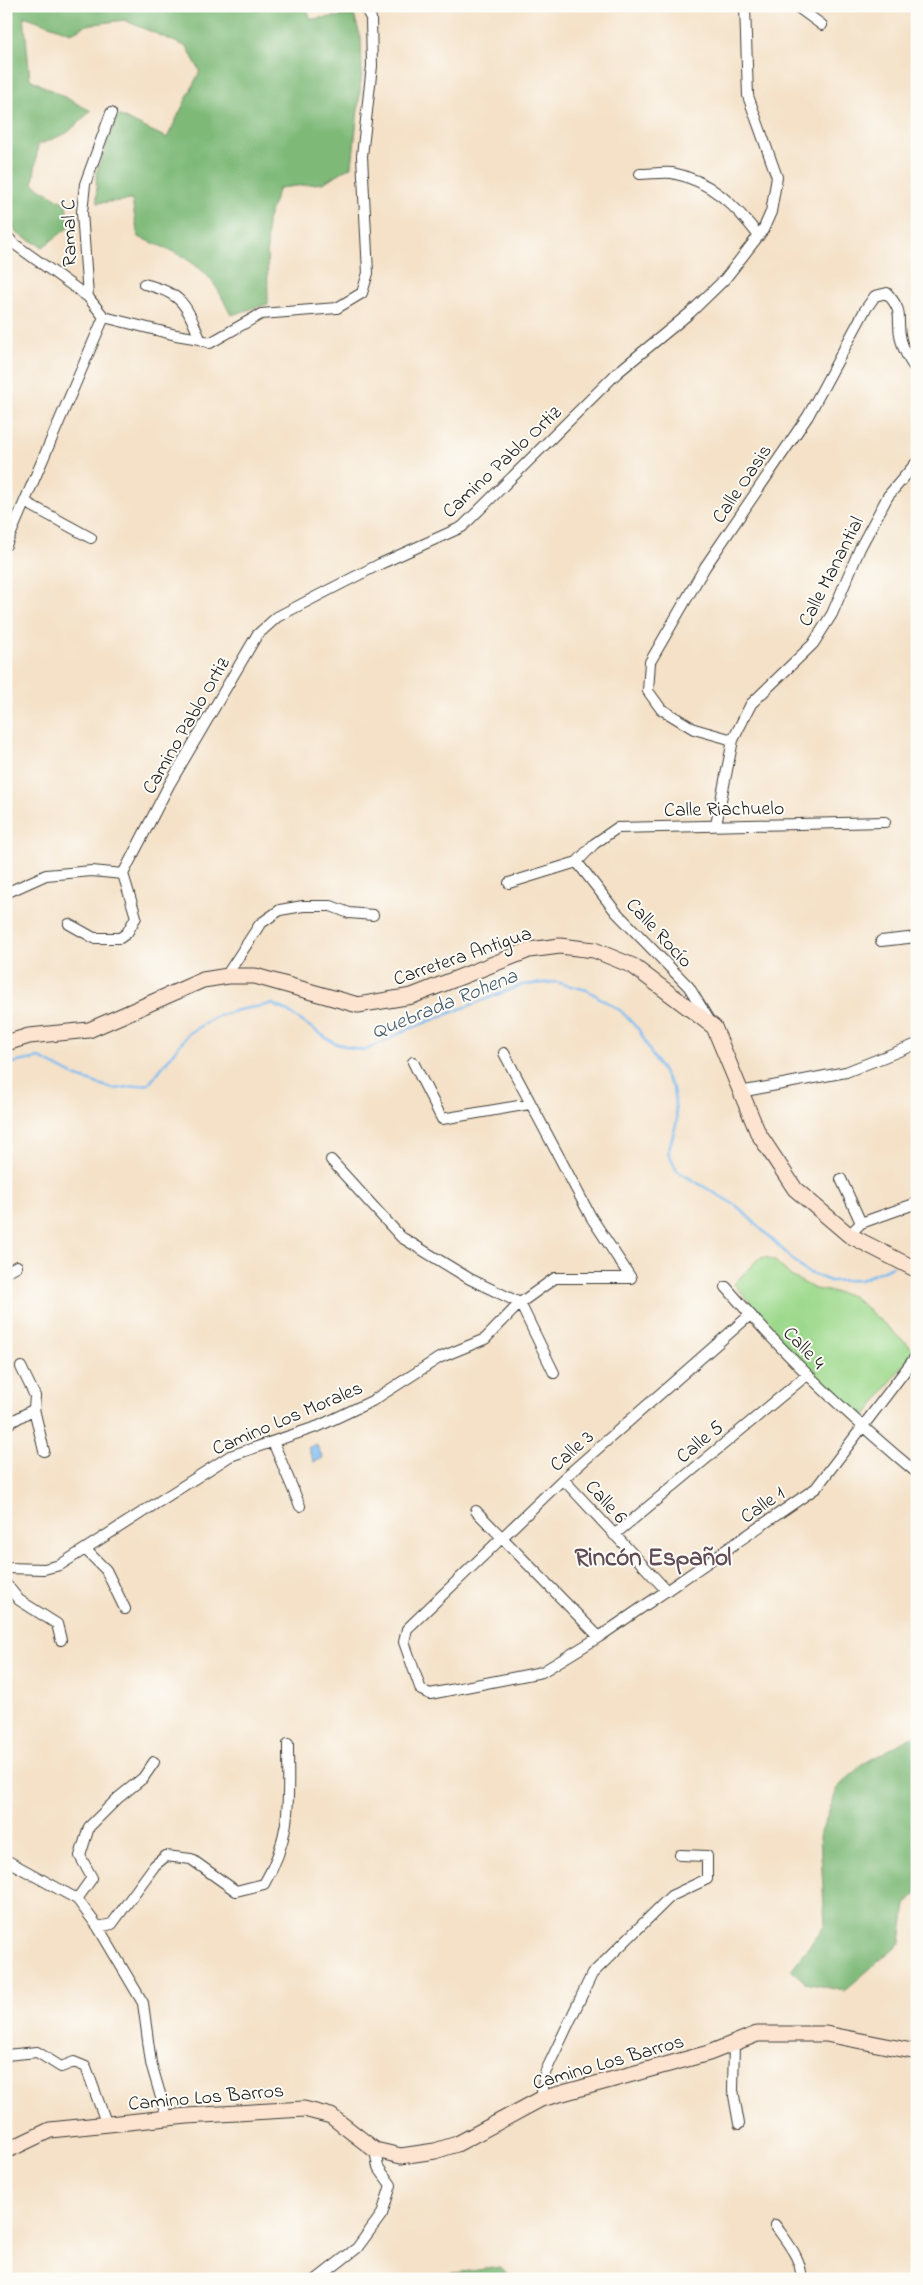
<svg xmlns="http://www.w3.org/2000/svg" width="923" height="2285" viewBox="0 0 923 2285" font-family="'Indie Flower',sans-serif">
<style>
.green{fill:#9dd98c;stroke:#5c7a54}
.forest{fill:#7eb978;stroke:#4d6a4a}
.water{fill:#7ebcf1;stroke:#4d6c86}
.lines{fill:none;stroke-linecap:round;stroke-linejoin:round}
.stream{stroke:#7ebcf1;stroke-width:2.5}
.street-casing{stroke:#3c3a36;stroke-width:12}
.secondary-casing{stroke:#3c3a36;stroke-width:17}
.street{stroke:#fff;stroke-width:10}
.secondary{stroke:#fde4d1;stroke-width:15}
.labels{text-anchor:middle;stroke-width:4;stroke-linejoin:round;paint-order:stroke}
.street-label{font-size:20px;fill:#1c1c1c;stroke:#fdfcf7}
.water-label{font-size:21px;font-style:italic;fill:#435c71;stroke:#fdfcf7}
.district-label{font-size:25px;font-weight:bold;fill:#604b56;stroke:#fdfcf7}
</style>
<rect width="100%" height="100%" fill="#fdfcf7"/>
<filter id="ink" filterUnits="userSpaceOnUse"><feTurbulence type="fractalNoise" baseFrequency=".02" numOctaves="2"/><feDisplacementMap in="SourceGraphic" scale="10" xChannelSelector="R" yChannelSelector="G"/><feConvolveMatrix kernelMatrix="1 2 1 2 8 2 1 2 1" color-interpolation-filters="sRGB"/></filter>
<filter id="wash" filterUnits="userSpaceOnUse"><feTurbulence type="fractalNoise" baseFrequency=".0096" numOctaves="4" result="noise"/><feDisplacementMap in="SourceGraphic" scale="20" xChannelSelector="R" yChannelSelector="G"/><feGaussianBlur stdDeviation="1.12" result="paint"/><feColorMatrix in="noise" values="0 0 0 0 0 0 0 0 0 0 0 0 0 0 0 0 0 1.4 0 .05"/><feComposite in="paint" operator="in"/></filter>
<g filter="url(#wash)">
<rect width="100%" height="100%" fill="#f4e1c7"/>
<path class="green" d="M766,1257l9,4 16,15 24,13 36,6 63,55 -47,64 -10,2 -46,-43 -77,-89 24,-25z"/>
<path class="forest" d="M6,6h274l27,3 4,10 43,-4 7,23 1,34 -10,94 -29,17 -44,5 -12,33 1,83 -37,11c-6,-10 -10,-22 -17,-31 -16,-24 -50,-37 -76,-47l-6,-37 -35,3 -1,-30 22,-58 49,23 33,-67 -13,-24 -63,-27 -37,5 -16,8 -47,-17 6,63 61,32 -24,22 -29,12 -5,39 33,20 3,23 -26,20 -27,-14 -10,-24v-33l8,-7 -8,-6z
M917,1734v158l-11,13 -5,37 -57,49 -38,-8 -15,-13 34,-45 -5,-90 18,-48 25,-23z
M501,2267l11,12h-84l2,-3z"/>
<path class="water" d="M316,1444l7,14 -9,4 -6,-14z"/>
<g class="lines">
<path class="stream" d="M6,1064l34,-6 37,19 37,12 35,-5 40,-51 26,-16 23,-7 34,-6 13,6 49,33 30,8 45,-22 113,-44 33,-3 32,8 34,21 18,19 13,25 21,33 4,33 -9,31 9,19 60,35 68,65 25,10 30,-1 33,-14
M912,1259l5,-2"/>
</g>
</g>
<g filter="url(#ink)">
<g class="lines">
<g class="street-casing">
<path id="street" d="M796,6l26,19
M640,174c10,0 22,-2 32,-1 38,7 64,33 87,63
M6,235l7,8 75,54 16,20
M144,284c38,9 42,20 56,55
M88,297l-6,-85 3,-28 26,-71
M104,317l72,18 24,4 10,4 51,-29 76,-6 25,-15 6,-20 -6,-117 10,-90 -1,-48 -7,-12
M25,502l66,36
M6,545l98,-228
M733,740l-39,-11 -33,-20 -13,-18 2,-29 55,-95 103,-151 57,-106 10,-14 12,-3c19,22 8,23 14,47 3,12 9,22 16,31
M716,825l17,-85 18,-36 62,-60 19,-30 28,-66 28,-52 29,-34
M577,862l17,-18 23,-16 268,-6
M577,862l39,50 73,75 20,33
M123,874l46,-89 88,-150 20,-18 52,-27 51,-26 82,-37 155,-154 74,-61 34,-33 38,-49 8,-18 6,-35 -29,-81 -3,-90
M509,883l68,-21
M6,893l40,-18 46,-4 31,3
M69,924l25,14h26l7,-5 9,-16 -13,-43
M881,941l36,-4
M226,976l34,-52 20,-14 23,-4h28l18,7 24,2
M413,1062l29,57 88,-15
M740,1092l106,-20 71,-28
M331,1160l70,77 69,42 50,24 34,70
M841,1179l20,44
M849,1235l12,-12 56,-20
M6,1272l11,-6
M726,1287c58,68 122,129 191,186
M750,1315l-187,164 -156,150 -3,13 17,48 9,4 112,-22 57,-35 217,-149 101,-133
M34,1409l10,42
M6,1425l28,-16 1,-13 -14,-29
M273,1442l27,64
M563,1479l104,112
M476,1511l123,126
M614,1535l193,-160
M85,1549l21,21 19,39
M6,1568l38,1 16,-4 170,-109 89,-30 53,-25 67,-43 46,-19 35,-36 35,-25h76l-40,-61 -87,-164
M6,1584l13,16 38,24 4,16
M6,1860l71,39 21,28 45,76 8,60 16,55
M77,1899l15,-21 -12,-22 9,-29 29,-29 25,-20 11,-16
M98,1927l14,-3 43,-59 11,-9 25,3 45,32 28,-7c29,-49 24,-86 24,-140
M734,2043l-1,47 6,34
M6,2055l31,-3 24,15 13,-5 12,5 21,58
M541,2099l4,-26 47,-99 79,-78 36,-17v-23l-27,-1
M775,2225c11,16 28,35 26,54
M317,2279l40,-31 25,-34 9,-29 -13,-18 -3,-17"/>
</g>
<g class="secondary-casing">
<path id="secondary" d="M6,1043l23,-7 60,-6 114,-50 25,-4h27l103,29 54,-9 117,-46 31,-4 34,4 39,16 81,61 44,106 37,56 54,46 68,35
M6,2151l44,-21 137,-14 117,-7 27,7 44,34 26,6 34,-5 22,-7 84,-45 168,-46 48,-19h69l91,18"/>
</g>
<use href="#street" class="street"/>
<use href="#secondary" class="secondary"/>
</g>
</g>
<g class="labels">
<g class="street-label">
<text transform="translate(68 233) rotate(-91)" y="7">Ramal C</text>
<text transform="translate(501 461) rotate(-43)" y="7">Camino Pablo Ortiz</text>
<text transform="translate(741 483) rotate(-56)" y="7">Calle Oasis</text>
<text transform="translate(830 571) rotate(-63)" y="7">Calle Manantial</text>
<text transform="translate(185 725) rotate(-60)" y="7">Camino Pablo Ortiz</text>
<text transform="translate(724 808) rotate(-1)" y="7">Calle Riachuelo</text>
<text transform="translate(660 932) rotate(47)" y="7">Calle Rocío</text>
<text transform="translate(462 955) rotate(-19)" y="7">Carretera Antigua</text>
<text transform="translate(805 1347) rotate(46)" y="7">Calle 4</text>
<text transform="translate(287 1417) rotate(-23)" y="7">Camino Los Morales</text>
<text transform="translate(699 1441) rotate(-40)" y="7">Calle 5</text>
<text transform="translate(571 1450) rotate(-42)" y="7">Calle 3</text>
<text transform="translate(607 1501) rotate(47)" y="7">Calle 6</text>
<text transform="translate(762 1504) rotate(-35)" y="7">Calle 1</text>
<text transform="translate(608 2061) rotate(-16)" y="7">Camino Los Barros</text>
<text transform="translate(206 2096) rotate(-5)" y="7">Camino Los Barros</text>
</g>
<g class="water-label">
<text transform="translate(444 1003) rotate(-22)" y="7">Quebrada Rohena</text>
</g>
<g class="district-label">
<text x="653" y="1565">Rincón Español</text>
</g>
</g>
<rect width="923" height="2285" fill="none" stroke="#fdfcf7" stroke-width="25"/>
</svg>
